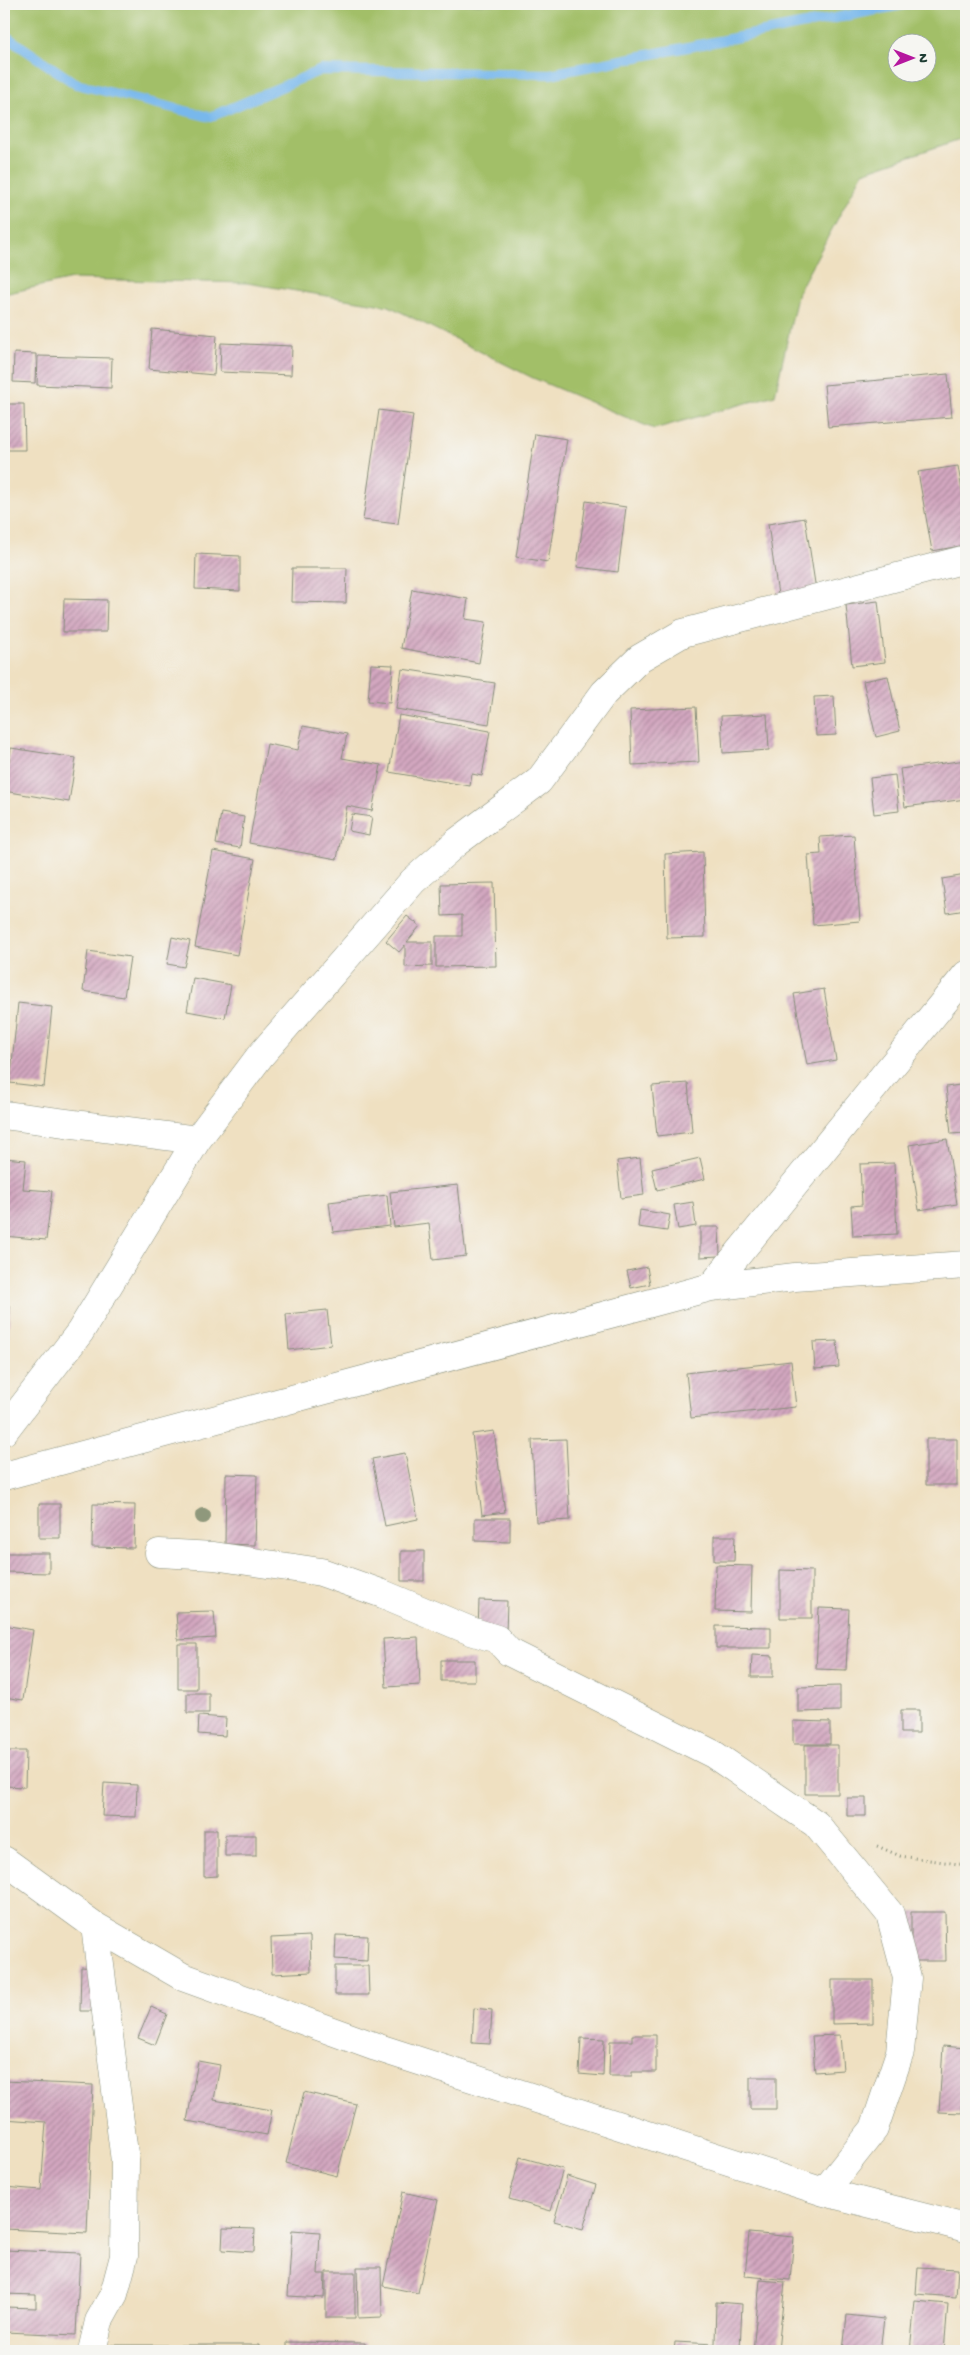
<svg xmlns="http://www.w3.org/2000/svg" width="970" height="2355" viewBox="0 0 970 2355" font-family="'Gochi Hand',sans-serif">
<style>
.grass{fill:#a2bf67;stroke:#607e4e;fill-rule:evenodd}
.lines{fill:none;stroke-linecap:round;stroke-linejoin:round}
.stream{stroke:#78b8ec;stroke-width:10}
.building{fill:url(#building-hatch)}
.minor-casing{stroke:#878e7a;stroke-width:29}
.path{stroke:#878e7a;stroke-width:3;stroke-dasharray:1 4;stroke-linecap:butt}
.minor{stroke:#fff;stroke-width:28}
.tree{fill:#8f987b}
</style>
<defs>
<pattern id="building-hatch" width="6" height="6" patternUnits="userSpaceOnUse" patternTransform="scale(1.25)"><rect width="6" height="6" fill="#d3a7c0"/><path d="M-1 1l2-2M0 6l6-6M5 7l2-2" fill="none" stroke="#ab899d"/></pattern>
</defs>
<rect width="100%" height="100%" fill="#f6f6f2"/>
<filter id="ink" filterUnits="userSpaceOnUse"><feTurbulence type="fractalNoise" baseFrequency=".02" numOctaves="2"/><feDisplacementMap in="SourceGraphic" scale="10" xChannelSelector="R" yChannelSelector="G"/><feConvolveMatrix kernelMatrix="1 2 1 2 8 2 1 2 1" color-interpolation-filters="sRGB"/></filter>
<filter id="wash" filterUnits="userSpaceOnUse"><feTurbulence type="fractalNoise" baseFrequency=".0096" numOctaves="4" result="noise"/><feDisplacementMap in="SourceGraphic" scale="20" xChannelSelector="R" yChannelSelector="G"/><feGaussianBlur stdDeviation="1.12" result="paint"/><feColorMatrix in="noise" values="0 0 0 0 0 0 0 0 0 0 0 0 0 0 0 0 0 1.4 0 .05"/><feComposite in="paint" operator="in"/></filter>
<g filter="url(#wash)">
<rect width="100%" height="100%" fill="#efe0c1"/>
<path class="grass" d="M4,4h962v133l-103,35 -65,120 -23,103 -121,34 -121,-51 -144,-72 -142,-23 -175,-4 -68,15zM898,42h30v30h-30z"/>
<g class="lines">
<path class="stream" d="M4,35l72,49 134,33 111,-47 229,4 357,-70"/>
</g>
<g id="blocks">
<path class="building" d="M152,329l65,6 -3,40 -65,-6z
M221,343l71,3 -1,29 -71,-3z
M14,353l22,1 -1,29 -22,-1z
M38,356l74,2 -1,30 -74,-3z
M948,374l4,43 -124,10 -4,-42z
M4,404h20l1,46h-21z
M379,410l34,5 -15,109 -35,-4z
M535,434l32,5 -19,123 -32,-5z
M958,466l8,50v29l-34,6 -14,-79z
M586,501l40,6 -8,65 -41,-5z
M805,518l11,72 -38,5 -10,-71z
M196,554l44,2v35l-45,-2z
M292,568h55l-1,35 -55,-1z
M412,589l56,10 -3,20 21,3 -7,41 -78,-15z
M64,599l43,1 -1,32h-43z
M878,601l7,61 -33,4 -6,-61z
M371,664l22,1 -3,38 -22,-2z
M402,669l93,14 -6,41 -93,-15z
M888,676l12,55 -24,6 -13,-56z
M834,696l2,39 -20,1 -2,-39z
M696,707l3,55 -67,3 -2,-55z
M767,714l2,36 -46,3 -2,-37z
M399,715l91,16 -8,45 -10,-2 -2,12 -81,-14z
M303,726l44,8 -5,24 39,7 -9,46 -25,-5 -10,53 -88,-16 18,-99 31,6z
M11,748l65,10 -7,44 -65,-11z
M966,760v39l-61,8 -5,-38z
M895,775l4,36 -25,3 -4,-36z
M221,813l23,4 -4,31 -24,-4z
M352,814l20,3 -3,18 -20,-4z
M854,835l6,86 -47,4 -5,-70 13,-1 -1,-17z
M213,851l42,8 -18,96 -42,-8z
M703,852l2,85 -38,1 -2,-84z
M966,875v35l-19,3 -5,-34z
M494,883l2,83 -60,1v-31h26v-21l-20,1 -1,-32z
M407,916l13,10 -13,16h25v24l-27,1v-22l-6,7 -13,-11z
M172,937l18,4 -6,26 -17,-3z
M88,951l42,6 -6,40 -41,-6z
M193,978l38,7 -6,33 -38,-7z
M824,989l12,71 -29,5 -13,-71z
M18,1003l34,4 -8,80 -34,-4z
M688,1083l4,49 -35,4 -5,-50z
M966,1084v49l-15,1 -5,-47z
M947,1139l10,65 -38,6 -10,-65z
M4,1158l22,2 -3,29 29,2 -6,49 -42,-4z
M640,1158l4,37 -23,3 -4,-37z
M700,1158l5,21 -48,11 -5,-21z
M894,1163l3,71 -44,2 -2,-30 11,-1 -2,-41z
M458,1185l8,71 -33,4 -4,-37 -35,4 -4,-35z
M387,1195l3,31 -57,6 -4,-30z
M693,1202l3,24 -18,3 -4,-24z
M640,1210l30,5 -3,16 -29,-4z
M700,1227h19l1,29 -20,1z
M647,1267l3,17 -19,4 -4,-17z
M4,1306h6l-4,77h-2z
M327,1310l4,35 -42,5 -3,-36z
M837,1341l2,26 -24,2 -2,-27z
M791,1361l5,46 -105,11 -5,-45z
M494,1431l11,81 -23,3 -10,-81z
M566,1439l4,81 -34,2 -4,-82z
M926,1439h31v46h-31z
M405,1453l13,66 -33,7 -13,-67z
M226,1474l31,1 -2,70 -30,-1z
M39,1504h21v34h-21z
M93,1504l42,1 -1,43 -42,-1z
M475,1518h35v24l-35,-1z
M714,1536h21l-1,25h-20z
M401,1551h23v30h-23z
M5,1553h44v20l-44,-1z
M716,1565l36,1 -1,46 -36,-1z
M780,1570l32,1v47h-32z
M479,1600l28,1 -1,33 -28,-2z
M819,1608l30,1 -3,61 -30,-1z
M214,1611l2,27 -38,2 -2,-28z
M4,1625l29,5 -10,70 -19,-3z
M716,1626l55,1v21h-55z
M418,1637l2,48 -34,2 -3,-48z
M178,1644h19v45h-19z
M752,1655l21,1v21h-22z
M441,1660h34v21h-34z
M840,1686v25l-42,1v-25z
M187,1693h22v20h-22z
M901,1710h18v23h-18z
M199,1716l27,2 -1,18 -27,-2z
M793,1721l37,1v22h-37z
M805,1745h33v49h-33z
M4,1751h22l-1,36 -21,-1z
M104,1783l33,2 -1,32 -34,-1z
M847,1798h19v18h-19z
M204,1830h13v46l-13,1z
M225,1835h31v21h-31z
M911,1912h34l1,49h-35z
M336,1935l32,1 -1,25 -32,-2z
M310,1936l1,36 -39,2 -1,-36z
M335,1966h33l1,29h-34z
M81,1967l14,1 -1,43h-14z
M832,1980h41v43l-41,1z
M151,2007l16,7 -12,31 -17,-7z
M474,2008l18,2 -2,34 -18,-1z
M632,2035h24v37h-24v4h-23l1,-35h22z
M840,2035l3,35 -28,2 -3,-36z
M581,2038l23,1 -1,37 -24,-2z
M943,2046l22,2 -3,65 -23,-1z
M198,2061l22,4 -6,35 58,10 -5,25 -80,-14z
M750,2077h26v32h-26z
M4,2081l89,4 -6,148 -83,-4v-42l37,3 5,-68 -42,-3z
M304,2092l52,12 -19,72 -51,-13z
M520,2157l43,12 -12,42 -42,-12z
M567,2176l29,9 -13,44 -29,-8z
M403,2192l35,8 -20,93 -35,-7z
M223,2228l32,1 -1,23 -32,-2z
M292,2230l28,2 -2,42h7l-1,24 -36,-2z
M749,2233l45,4 -4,43 -45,-4z
M4,2250l76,3 -4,82 -72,-3v-25l32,1v-13l-32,-1z
M357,2267h24l1,50 -24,1z
M918,2267l40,2 -2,28 -40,-3z
M326,2272h29v46h-29z
M964,2273h2v34h-2z
M760,2280l25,2 -7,69h-25z
M915,2301l33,3 -4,47h-34z
M716,2302l26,2 -2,47h-66l1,-9 40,2z
M847,2315l37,4 -4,32h-37z
M287,2342l78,1v8h-78z
M111,2345h148v6h-148z"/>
</g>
</g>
<g filter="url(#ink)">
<use href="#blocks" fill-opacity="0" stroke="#878e7a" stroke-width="1"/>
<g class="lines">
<g class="minor-casing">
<path id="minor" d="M4,1115l193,25
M711,1287l255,-312
M4,1431l76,-99 117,-192 63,-84 153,-175 44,-39 82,-61 65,-88 36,-35 43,-25 283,-74
M4,1476l707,-189 84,-10 171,-12
M159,1553l55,3 107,16 62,22 88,37 26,8 12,13 204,102 103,70 74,90 17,64 -7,74 -26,77 -50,63
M4,1860l91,66 88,51 193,70 448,145 142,36
M92,2351l7,-30 15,-27 10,-38 1,-95 -30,-235"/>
</g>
<path class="path" d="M877,1846l23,10 66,9"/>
<use href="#minor" class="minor"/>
</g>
<circle class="tree" cx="203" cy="1516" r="8"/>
</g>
<rect width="970" height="2355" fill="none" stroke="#f6f6f2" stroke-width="20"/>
<g transform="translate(912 58) rotate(90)"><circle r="24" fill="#f6f6f2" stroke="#a0aca6"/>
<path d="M0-4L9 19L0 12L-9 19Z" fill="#b5179e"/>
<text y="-8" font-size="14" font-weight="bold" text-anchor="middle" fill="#1f3d34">N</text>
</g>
</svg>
